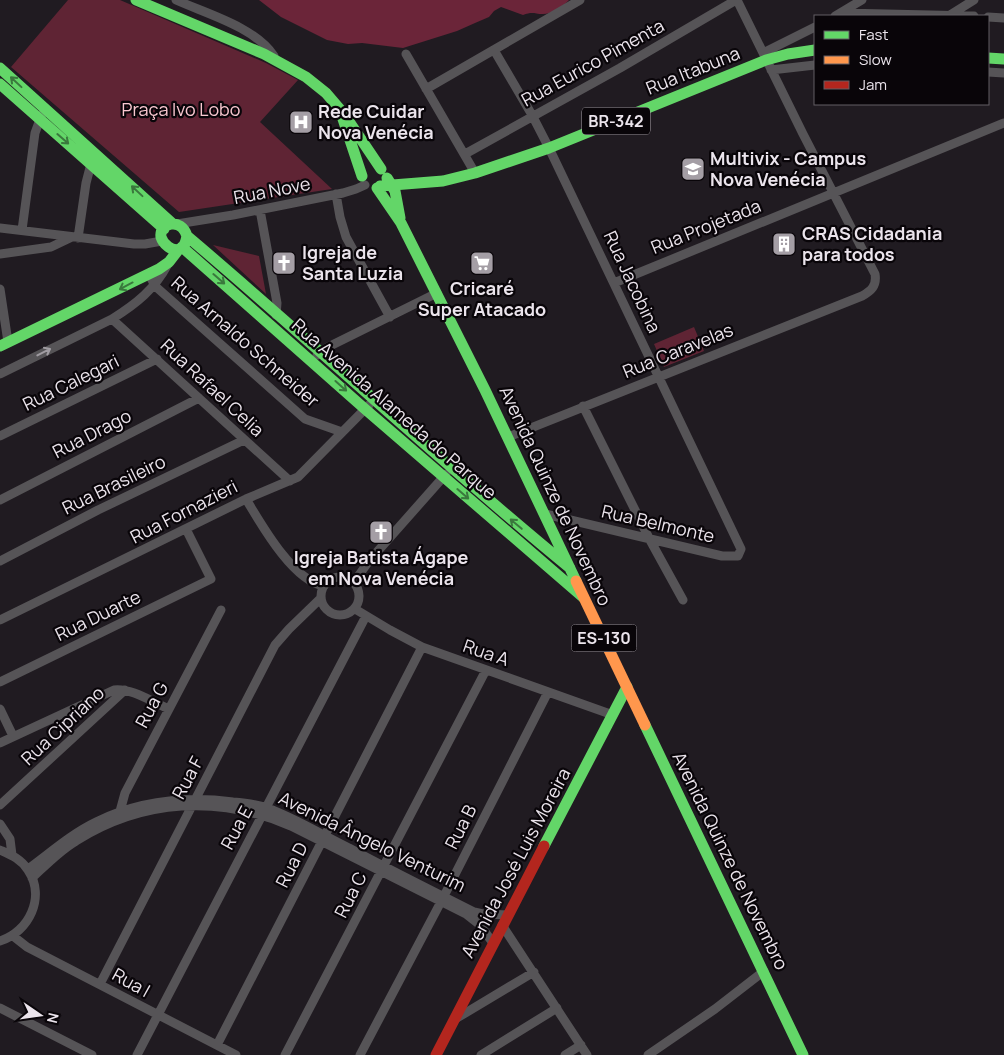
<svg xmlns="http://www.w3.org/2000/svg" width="1004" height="1055" viewBox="0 0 1004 1055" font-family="Manrope,sans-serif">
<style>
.green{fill:#5f2434}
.forest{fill:#6b2539}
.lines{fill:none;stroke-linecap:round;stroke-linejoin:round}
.street{stroke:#565457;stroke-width:9}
.fast{stroke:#63d668;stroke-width:11}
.slow{stroke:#ff974d;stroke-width:11}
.jam{stroke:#b3261e;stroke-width:11}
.oneway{stroke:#3a783d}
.oneway2{stroke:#a09ca2}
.labels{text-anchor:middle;stroke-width:4.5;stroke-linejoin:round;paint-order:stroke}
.shield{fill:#090509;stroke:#a7a1a8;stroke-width:1}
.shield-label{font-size:16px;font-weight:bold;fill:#ebe4ec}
.street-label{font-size:18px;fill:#ebe4ec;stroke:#090509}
.park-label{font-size:18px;fill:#f9c7d0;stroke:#090509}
.poi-label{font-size:18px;font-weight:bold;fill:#ebe4ec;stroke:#090509;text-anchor:start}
</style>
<rect width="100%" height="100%" fill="#201b21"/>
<path class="green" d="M68,0h52l146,63 32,17 -38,42 72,67 -153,23 -168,-145z
M213,245l46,11 7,38z
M694,327l10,24 -40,16 -10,-23z"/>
<path class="forest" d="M259,0h310c-5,6 -18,14 -26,14 -9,0 -10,-3 -20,1l-22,-8 -7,4 -5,6 -14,6 -18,8 -54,17 -41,-5 -14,1 -21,-4 -46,-23z"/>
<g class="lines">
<path class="street" d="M176,0c31,14 79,27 98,56
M842,13l132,3
M950,15l24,-15
M835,16l27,-16
M988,17l16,1
M494,50l38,65 17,33 192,401 -3,7h-16l-177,-42
M763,53l52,-26
M406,54l69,119
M771,70l44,-5
M988,72l16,1
M426,89l154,-89
M465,154l155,-86 116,-68
M336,194l4,23 6,20 44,80
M260,210l17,93 -1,12
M177,224l56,-9 110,-22 13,-4 9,-4
M0,228l134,16h11l17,-3
M22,230l13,-97 7,-19
M78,238l8,-55 6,-23
M0,254l51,-7 21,-10
M149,274l6,12 150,133 37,13
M614,283l390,-160
M0,289l8,53
M112,319l178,162
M317,355l11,-8 109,-54
M0,374l112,-55c24,-15 43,-30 56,-55
M583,406l67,134 33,60
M0,436l157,-77
M508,437l354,-141c9,-5 15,-10 13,-22l-72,-140 -66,-134
M246,499c15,25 47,82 78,87
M0,500l199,-102
M0,561l98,-51 146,-70
M321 596a19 19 0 1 1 38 0a19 19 0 1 1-38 0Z
M354,582l15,-21 77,-87
M355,609l35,21 32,17 191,68
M0,620l246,-121 52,-22 71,-72
M0,682l211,-103 -25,-50
M0,709l13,27
M0,743l114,-53c18,-2 38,12 55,19
M0,805l125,-115
M119,815l6,-22 96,-183
M0,824l10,15 2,16
M0,850c11,5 21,9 28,20 18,27 1,62 -28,71
M28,869c22,-16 43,-35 68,-47 43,-21 90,-26 137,-20 12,1 23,2 34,6 28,10 55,27 82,40 41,22 83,43 125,64l9,2 25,1
M32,878c14,-13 27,-27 44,-37 67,-42 143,-46 215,-15l175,88 14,11 13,18
M502,925l85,130
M13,936l14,11 209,108
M100,984l175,-339 14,-16 32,-31
M0,1008l92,47
M457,1018l77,-46
M217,1045l205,-398
M137,1055l229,-439
M285,1055l201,-385
M360,1055l84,-159 104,-204
M481,1055l76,-47
M565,1055l16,-10
M648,1055l67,-46 49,-38"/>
<path class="fast" d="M136,0l128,54 42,23 20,16 18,21 37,55
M988,58l16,1
M0,68l173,156
M0,84l164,145
M343,119l19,57
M387,178l8,13 5,27
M380,186l63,-5 32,-8 74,-25 217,-88 22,-6 27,-4
M377,188l24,35 84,167 91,191
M187,236c-1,5 -2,11 -7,13 -8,3 -17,-5 -19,-12 -2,-14 20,-20 26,-1 129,109 252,225 383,332
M182,247l183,162 218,188
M0,346l159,-77 10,-7 10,-13
M645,725l158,330
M544,846l83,-159"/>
<path class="slow" d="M576,581l69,144"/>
<path class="jam" d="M436,1055l108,-209"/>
</g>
<defs><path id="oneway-shaft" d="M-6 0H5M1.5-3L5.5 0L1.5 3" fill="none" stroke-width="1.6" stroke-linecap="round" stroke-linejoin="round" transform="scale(1.25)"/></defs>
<g class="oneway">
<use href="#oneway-shaft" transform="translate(16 82) rotate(-137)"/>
<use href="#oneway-shaft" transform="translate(63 139) rotate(41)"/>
<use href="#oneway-shaft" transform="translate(137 191) rotate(-137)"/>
<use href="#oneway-shaft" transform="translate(219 279) rotate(41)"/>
<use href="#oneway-shaft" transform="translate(126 286) rotate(152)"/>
<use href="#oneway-shaft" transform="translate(341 386) rotate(42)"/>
<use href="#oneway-shaft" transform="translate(463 494) rotate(41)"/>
<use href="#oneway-shaft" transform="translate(516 524) rotate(-140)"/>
</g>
<use class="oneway2" href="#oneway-shaft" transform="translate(44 352) rotate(-27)"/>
<defs>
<g id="hospital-square" transform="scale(1.25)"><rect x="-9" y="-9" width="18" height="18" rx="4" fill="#a49ea5" stroke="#090509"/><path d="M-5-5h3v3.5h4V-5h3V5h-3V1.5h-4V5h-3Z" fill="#fff"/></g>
<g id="university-square" transform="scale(1.25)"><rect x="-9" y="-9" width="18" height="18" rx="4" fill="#a49ea5" stroke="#090509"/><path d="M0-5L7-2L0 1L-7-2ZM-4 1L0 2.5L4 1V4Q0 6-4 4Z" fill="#fff"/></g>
<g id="building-square" transform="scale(1.25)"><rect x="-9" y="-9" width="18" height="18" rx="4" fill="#a49ea5" stroke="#090509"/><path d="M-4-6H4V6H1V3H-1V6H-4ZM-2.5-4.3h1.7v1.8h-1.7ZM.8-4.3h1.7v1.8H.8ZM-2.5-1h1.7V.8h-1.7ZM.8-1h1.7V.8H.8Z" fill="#fff"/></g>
<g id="church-square" transform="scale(1.25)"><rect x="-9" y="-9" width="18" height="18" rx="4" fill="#a49ea5" stroke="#090509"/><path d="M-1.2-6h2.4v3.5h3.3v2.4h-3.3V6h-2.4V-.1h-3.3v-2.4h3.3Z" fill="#fff"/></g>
<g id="supermarket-square" transform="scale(1.25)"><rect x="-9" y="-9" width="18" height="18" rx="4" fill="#a49ea5" stroke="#090509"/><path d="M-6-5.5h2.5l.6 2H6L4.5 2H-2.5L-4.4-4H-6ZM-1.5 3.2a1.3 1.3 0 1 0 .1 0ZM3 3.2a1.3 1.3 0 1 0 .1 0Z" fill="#fff"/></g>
</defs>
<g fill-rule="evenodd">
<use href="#hospital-square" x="301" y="122"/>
<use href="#university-square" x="693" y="169"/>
<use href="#building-square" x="784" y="244"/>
<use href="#church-square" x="284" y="263"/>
<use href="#supermarket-square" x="482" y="263"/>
<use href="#church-square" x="381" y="532"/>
</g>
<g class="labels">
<g class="shield">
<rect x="582" y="107.5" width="68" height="27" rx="4"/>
<rect x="571.5" y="624.5" width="65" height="27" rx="4"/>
</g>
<g class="shield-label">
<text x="616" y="127">BR-342</text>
<text x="604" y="644">ES-130</text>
</g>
<g class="street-label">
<text transform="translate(593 63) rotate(-29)" y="6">Rua Eurico Pimenta</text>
<text transform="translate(693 71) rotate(-22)" y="6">Rua Itabuna</text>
<text transform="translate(272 191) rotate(-11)" y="6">Rua Nove</text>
<text transform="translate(706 227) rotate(-22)" y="6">Rua Projetada</text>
<text transform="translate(632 282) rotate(65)" y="6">Rua Jacobina</text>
<text transform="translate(245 342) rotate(41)" y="6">Rua Arnaldo Schneider</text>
<text transform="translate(678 351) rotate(-22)" y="6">Rua Caravelas</text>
<text transform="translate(71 383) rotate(-26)" y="6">Rua Calegari</text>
<text transform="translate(212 388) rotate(43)" y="6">Rua Rafael Celia</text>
<text transform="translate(394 409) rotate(41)" y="6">Rua Avenida Alameda do Parque</text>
<text transform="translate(92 434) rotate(-27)" y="6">Rua Drago</text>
<text transform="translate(114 485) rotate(-26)" y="6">Rua Brasileiro</text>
<text transform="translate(555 496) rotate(65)" y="6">Avenida Quinze de Novembro</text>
<text transform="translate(184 512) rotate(-27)" y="6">Rua Fornazieri</text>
<text transform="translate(658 524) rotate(13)" y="6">Rua Belmonte</text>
<text transform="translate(98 616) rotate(-26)" y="6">Rua Duarte</text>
<text transform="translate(486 653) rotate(19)" y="6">Rua A</text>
<text transform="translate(152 705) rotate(-62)" y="6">Rua G</text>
<text transform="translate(63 726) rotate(-43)" y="6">Rua Cipriano</text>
<text transform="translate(188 778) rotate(-62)" y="6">Rua F</text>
<text transform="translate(461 827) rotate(-63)" y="6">Rua B</text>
<text transform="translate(237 828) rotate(-62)" y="6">Rua E</text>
<text transform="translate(372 842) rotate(26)" y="6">Avenida Ângelo Venturim</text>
<text transform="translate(730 861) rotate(64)" y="6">Avenida Quinze de Novembro</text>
<text transform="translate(516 863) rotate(-62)" y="6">Avenida José Luis Moreira</text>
<text transform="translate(292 865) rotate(-63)" y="6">Rua D</text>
<text transform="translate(351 895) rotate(-63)" y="6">Rua C</text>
<text transform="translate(131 983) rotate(29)" y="6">Rua I</text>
</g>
<g class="park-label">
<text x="181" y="116">Praça Ivo Lobo</text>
</g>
<g class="poi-label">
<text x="318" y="118">Rede Cuidar<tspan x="318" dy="21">Nova Venécia</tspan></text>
<text x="710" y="165">Multivix - Campus<tspan x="710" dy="21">Nova Venécia</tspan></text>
<text x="802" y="240">CRAS Cidadania<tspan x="802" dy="21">para todos</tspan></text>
<text x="302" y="259">Igreja de<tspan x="302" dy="21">Santa Luzia</tspan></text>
<text x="482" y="295" text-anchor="middle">Cricaré<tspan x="482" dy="21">Super Atacado</tspan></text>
<text x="381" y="564" text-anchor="middle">Igreja Batista Ágape<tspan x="381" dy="21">em Nova Venécia</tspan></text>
</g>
</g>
<rect x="814" y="15" width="175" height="90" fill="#090509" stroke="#635e64"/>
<rect x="824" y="31" width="25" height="8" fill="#63d668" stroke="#635e64"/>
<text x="859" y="40" font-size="15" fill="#ebe4ec">Fast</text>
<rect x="824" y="56" width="25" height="8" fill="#ff974d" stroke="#635e64"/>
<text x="859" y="65" font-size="15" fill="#ebe4ec">Slow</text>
<rect x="824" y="81" width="25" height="8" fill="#b3261e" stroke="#635e64"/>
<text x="859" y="90" font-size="15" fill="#ebe4ec">Jam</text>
<g transform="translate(40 1015) rotate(103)" stroke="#090509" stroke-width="4" paint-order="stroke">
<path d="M0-4L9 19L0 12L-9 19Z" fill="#ebe4ec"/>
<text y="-8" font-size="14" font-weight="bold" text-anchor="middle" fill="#ebe4ec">N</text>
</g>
</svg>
